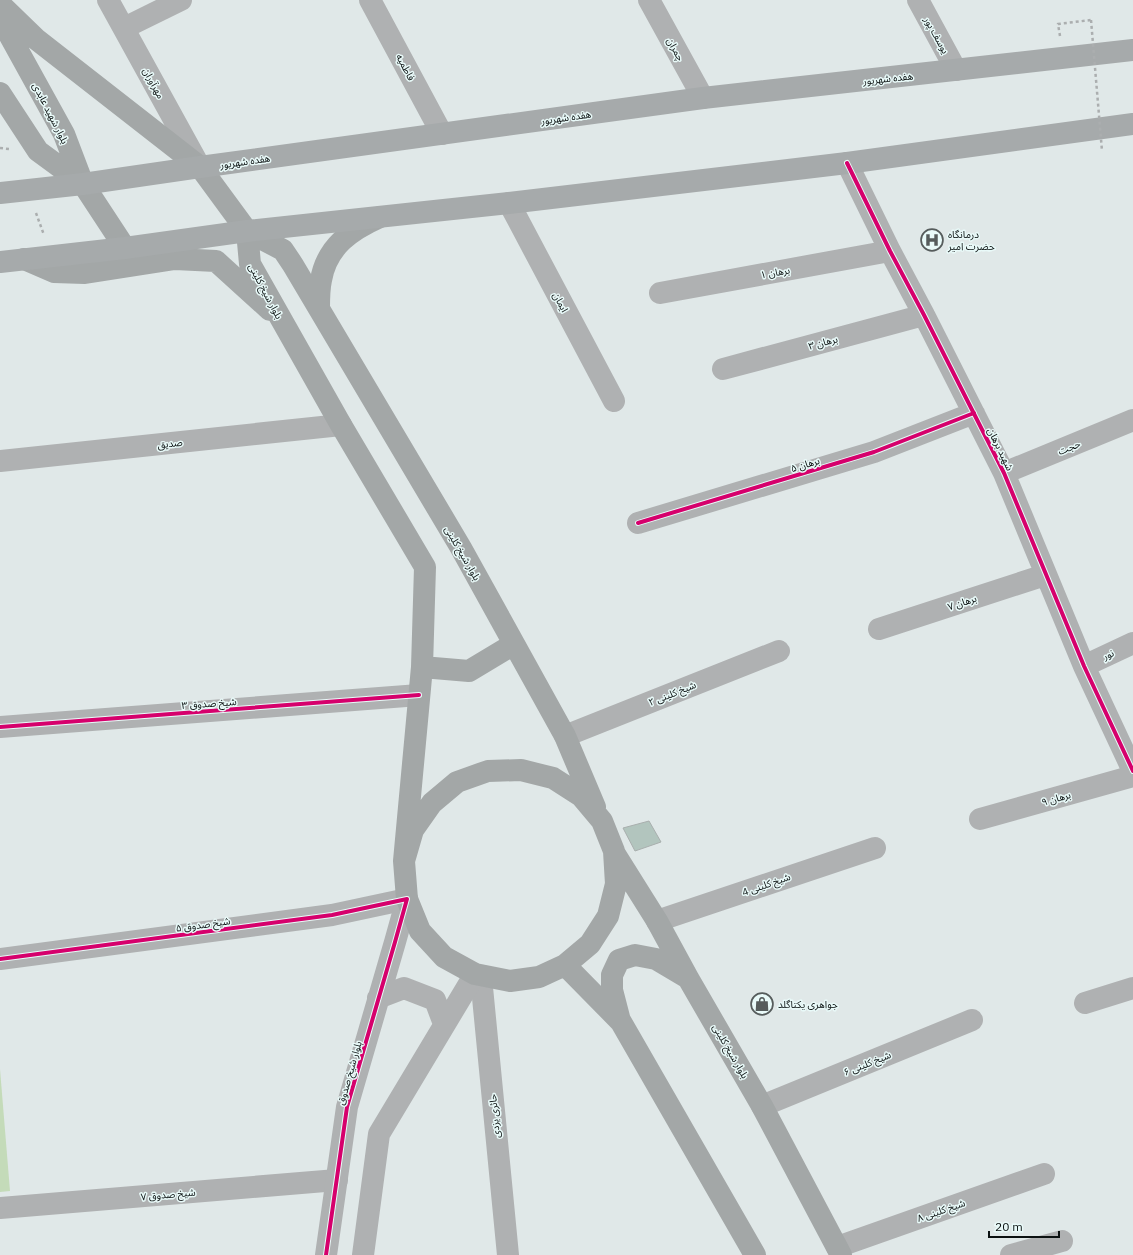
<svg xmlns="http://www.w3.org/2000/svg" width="1133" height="1255" viewBox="0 0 1133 1255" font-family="'IBM Plex Sans','Noto Sans Arabic',sans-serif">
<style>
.green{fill:#c4dbb9}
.building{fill:#b2c5be;stroke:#a9afae}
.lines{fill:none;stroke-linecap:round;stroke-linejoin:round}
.path{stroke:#abaeaf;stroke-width:2.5;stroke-dasharray:3 3;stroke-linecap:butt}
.minor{stroke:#afb1b2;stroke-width:22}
.tertiary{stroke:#afb1b2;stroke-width:22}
.secondary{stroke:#a3a7a7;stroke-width:22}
.primary{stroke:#a6aaab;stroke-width:22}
.path-bridge{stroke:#abaeaf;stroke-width:2.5;stroke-dasharray:3 3;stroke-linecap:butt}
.cycleway-casing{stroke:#e9faf9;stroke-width:6}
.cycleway{stroke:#d6006c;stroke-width:4}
.labels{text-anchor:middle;stroke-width:3;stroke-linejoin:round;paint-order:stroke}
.street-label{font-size:10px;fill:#0b1111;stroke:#e9faf9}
.poi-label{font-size:10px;fill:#0b1111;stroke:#e9faf9;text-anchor:start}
</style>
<rect width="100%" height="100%" fill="#e0e8e8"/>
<path class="green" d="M0,1069l10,122 -10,1z"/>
<path class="building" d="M649,821l12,21 -26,9 -12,-23z"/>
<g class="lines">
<path class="path" d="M1060,36l-2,-12 33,-4
M0,148l9,1
M36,213l8,22"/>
<path class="minor" d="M108,0l92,167
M370,0l72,134
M649,0l54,98
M918,0l38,70
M124,28l57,-28
M847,163l43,88 34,64 80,158 80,193 49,105
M509,203l105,198
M660,293l230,-42
M723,369l201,-54
M0,461l341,-36
M1004,473l129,-53
M638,523l236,-71 100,-39
M879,629l166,-54
M1084,666l49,-23
M0,727l419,-32
M565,736l214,-85
M980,819l153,-43
M657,921l218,-73
M0,959l332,-44 75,-16
M481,977l27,278
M1085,1003l48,-15
M762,1106l210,-86
M0,1208l337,-28
M837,1247l207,-73
M1011,1255l51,-14"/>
<path class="tertiary" d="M378,998l26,-10 31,12 9,24
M326,1255l21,-148 48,-165 12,-43
M363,1255l16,-121 96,-160"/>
<path class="secondary" d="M0,4l36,35 164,128 47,64 36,19 10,15 168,283 104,188 30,71
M0,18l64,116 19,50 42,64
M0,93l38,58 45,33
M247,231l3,33 91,161 84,142 -3,100 -18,194 3,38 13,32 24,26 31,17 35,7 29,-4 26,-12 25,-21 18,-28 8,-32 -2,-33 -12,-30 -21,-25 -28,-18 -32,-8 -33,1 -31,11 -25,21 -19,27 -9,31
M24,259l30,13 31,1 90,-14 41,2 54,49
M319,308c0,-9 0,-19 2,-28 6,-34 30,-50 59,-63
M422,667l47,4 45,-27
M615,854l42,67 31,57 74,128 79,149
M565,965l56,57 134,233
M620,1021l-8,-31v-15l7,-15 16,-5 21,4 32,19"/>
<path class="primary" d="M0,193l83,-9 117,-17 503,-69 430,-48
M0,262l125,-14 122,-17 262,-28 338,-40 286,-39"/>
<path class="path-bridge" d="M1091,20l11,131"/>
<g class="cycleway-casing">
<path id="cycleway" d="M847,163l43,88 34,64 80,158 80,193 49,105
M638,523l236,-71 100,-39
M0,727l419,-32
M0,959l332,-44 75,-16 -12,43 -48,165 -21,148"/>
</g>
<use href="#cycleway" class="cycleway"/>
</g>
<defs>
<g id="hospital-ring" transform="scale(1.15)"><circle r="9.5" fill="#e9faf9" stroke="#565c5c" stroke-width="1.5"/><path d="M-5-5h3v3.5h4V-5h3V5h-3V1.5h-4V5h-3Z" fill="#565c5c"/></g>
<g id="shop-ring" transform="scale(1.15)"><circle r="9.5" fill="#e9faf9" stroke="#565c5c" stroke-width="1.5"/><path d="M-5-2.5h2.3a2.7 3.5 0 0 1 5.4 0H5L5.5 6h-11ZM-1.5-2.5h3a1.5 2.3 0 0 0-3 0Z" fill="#565c5c"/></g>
</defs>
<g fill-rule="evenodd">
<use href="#hospital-ring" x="932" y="240"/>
<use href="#shop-ring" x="762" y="1004"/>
</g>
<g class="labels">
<g class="street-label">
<text transform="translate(937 35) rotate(61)" y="4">یوسف پور</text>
<text transform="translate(676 49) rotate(61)" y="4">چمران</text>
<text transform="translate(406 67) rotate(62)" y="4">فاطمیه</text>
<text transform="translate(888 78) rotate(-6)" y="4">هفده شهریور</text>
<text transform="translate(154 83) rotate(61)" y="4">مهرآوران</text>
<text transform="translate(51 113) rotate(63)" y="4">بلوار شهید عابدی</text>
<text transform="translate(566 117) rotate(-8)" y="4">هفده شهریور</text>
<text transform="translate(245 161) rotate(-8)" y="4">هفده شهریور</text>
<text transform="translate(775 272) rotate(-10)" y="4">برهان ۱</text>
<text transform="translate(266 291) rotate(62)" y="4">بلوار شیخ کلینی</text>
<text transform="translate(561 302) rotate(62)" y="4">ایمان</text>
<text transform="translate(823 342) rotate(-15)" y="4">برهان ۳</text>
<text transform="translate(170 443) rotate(-6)" y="4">صدیق</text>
<text transform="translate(1069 447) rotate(-22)" y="4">حجت</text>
<text transform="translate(1001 449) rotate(64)" y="4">شهید برهان</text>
<text transform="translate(805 464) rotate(-17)" y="4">برهان ۵</text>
<text transform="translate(463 553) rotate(60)" y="4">بلوار شیخ کلینی</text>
<text transform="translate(962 602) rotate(-18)" y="4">برهان ۷</text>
<text transform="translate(1108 654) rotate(-25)" y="4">نور</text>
<text transform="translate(672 693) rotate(-22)" y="4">شیخ کلینی ۲</text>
<text transform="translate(209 703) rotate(-4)" y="4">شیخ صدوق ۳</text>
<text transform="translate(1056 798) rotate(-16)" y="4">برهان ۹</text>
<text transform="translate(766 884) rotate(-19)" y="4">شیخ کلینی 4</text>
<text transform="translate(203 924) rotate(-8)" y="4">شیخ صدوق ۵</text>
<text transform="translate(731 1051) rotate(60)" y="4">بلوار شیخ کلینی</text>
<text transform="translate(867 1063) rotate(-22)" y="4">شیخ کلینی ۶</text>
<text transform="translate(349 1073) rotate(-74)" y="4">بلوار شیخ صدوق</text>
<text transform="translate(494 1116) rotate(-95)" y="4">حائری یزدی</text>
<text transform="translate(168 1194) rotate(-5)" y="4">شیخ صدوق ۷</text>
<text transform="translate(941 1210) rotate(-19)" y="4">شیخ کلینی ۸</text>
</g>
<g class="poi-label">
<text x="948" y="238">درمانگاه<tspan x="948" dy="12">حضرت امیر</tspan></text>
<text x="778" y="1008">جواهری یکتاگلد</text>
</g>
</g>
<path d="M989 1231v6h70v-6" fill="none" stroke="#0b1111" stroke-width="2"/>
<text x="995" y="1231" font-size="12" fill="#0b1111" stroke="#e9faf9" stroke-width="3" paint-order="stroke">20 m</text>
</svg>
